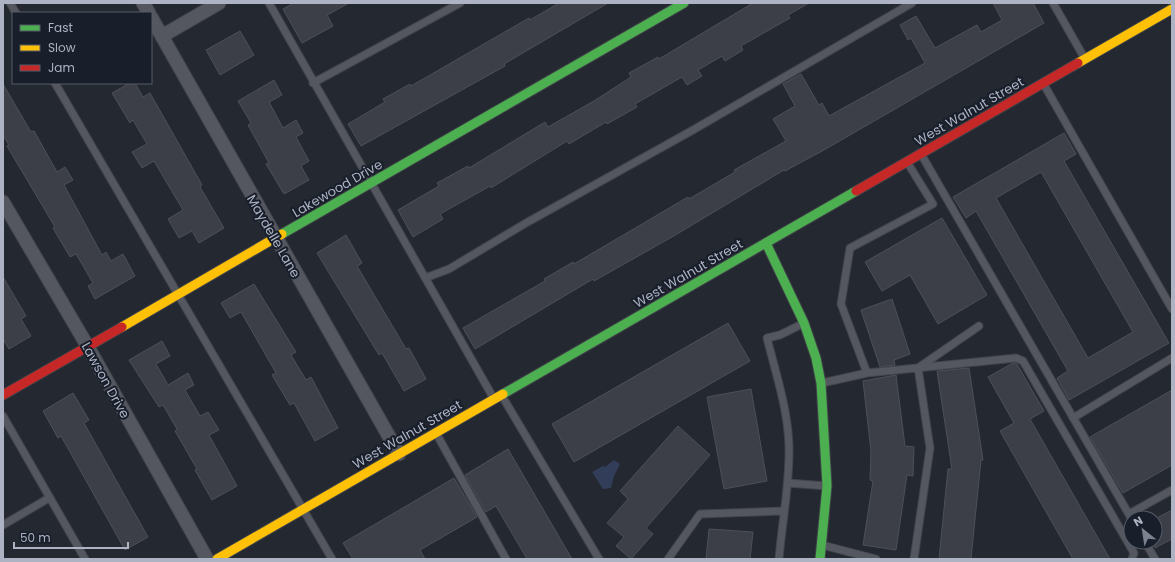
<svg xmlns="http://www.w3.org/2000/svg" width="1175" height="562" viewBox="0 0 1175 562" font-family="Poppins,sans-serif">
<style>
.water{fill:#323e59}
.building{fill:#3c3f47;stroke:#4c5058;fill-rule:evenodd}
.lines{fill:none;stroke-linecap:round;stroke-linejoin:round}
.lane-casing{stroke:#404349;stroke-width:9}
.street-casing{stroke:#404349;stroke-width:15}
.fast-casing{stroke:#404349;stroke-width:11}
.slow-casing{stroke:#404349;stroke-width:11}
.jam-casing{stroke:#404349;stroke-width:11}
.lane{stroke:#54575f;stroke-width:7}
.street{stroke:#54575f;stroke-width:13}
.fast{stroke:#4caf50;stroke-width:9}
.slow{stroke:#ffc107;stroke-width:9}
.jam{stroke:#c62828;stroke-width:9}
.labels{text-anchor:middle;stroke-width:4;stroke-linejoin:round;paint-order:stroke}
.street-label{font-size:13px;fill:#adb3c3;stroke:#181e2a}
</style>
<rect width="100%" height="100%" fill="#242830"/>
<path class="water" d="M614,460l6,4 -6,12 -3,12 -8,1 -11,-17 11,-6 2,1z"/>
<path class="building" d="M294,3h55l-22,12 6,11 -31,17 -19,-34z
M559,3h49l-104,61 1,2 -144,80 -13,-22 37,-22 -2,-3 27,-15 1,2 118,-68 1,2z
M753,3h56l-21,12 2,3 -49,28 2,4 -18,11 -3,-5 -24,14 4,6 -15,9 -5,-8 -47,27 2,3 -30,17 -1,-2 -37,22 -2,-3 -76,47 -1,-2 -50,28 3,5 -30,18 -15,-27 41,-24 -2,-3 31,-17 1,2 76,-46 3,5 46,-26 37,-24 -2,-4 29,-16 1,2z
M993,3h40l11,20 -220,127 -39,21 -1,-1 -112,67 -78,44 -1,-2 -118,70 -12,-21 82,-47 -1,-2 29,-17 1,2 114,-67 1,2 46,-27 -1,-2 52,-29 -13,-22 22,-13 -12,-22 18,-10 18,31 3,-2 7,13 96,-53 -14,-25 -3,2 -8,-15 16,-9 19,32 42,-23 4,7 21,-12z
M240,31l14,24 -34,20 -14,-25z
M274,80l8,15 -13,7 14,26 13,-8 7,13 -7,4 13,24 -8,5 8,14 -25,14 -18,-30 3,-1 -21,-38 3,-2 -13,-22z
M130,83h5l8,14 7,-4 52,92 -2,2 24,41 -25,15 -7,-12 -13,7 -11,-19 15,-9 -29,-49 -12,7 -10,-16 15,-8 -14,-24 -3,3 -18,-30z
M3,84l28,48 3,-1 23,41 8,-5 8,13 -9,5 38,70 4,-3 5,9 12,-7 12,22 -40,23 -7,-13 5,-3 -17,-29 -6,3 -17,-29 2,-1 -48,-81 2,-1 -6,-10z
M1064,133l12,21 -12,7 105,182 -100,57 -12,-22 11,-7 -92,-160 -10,7 -13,-21zM1041,172l92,160 -45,26 -92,-160z
M942,218l45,77 -49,29 -28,-49 -28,16 -17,-29z
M346,235l16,28 -5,3 49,83 3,-1 17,31 -22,12 -22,-38 -3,2 -62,-102z
M3,277l23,39 -5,3 10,17 -22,13 -6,-10z
M254,284l42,68 -5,3 15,25 5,-3 27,51 -23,13 -21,-38 -4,2 -18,-30 4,-2 -35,-61 -11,6 -9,-15z
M892,299l18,55 -16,6 1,5 -15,2 -19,-57z
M728,323l22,38 -176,101 -22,-38z
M162,341l8,15 -14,8 12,21 20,-12 6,12 -9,5 15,26 8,-4 11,18 -10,5 28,51 -25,14 -17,-30 2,-1 -22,-38 2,-2 -14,-24 -4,2 -30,-47z
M1013,363l4,1 27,47 -14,8 80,140h-37l-73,-128 14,-8 -26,-46z
M969,368l14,92h-2l-10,99h-32l9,-90h4l-15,-98z
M896,375l9,71 9,1 -1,29 -6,-1 -11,75 -33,-5 10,-64 -3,-1 1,-29 -8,-70z
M751,389l16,92 -43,8 -17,-92z
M1172,390v75l-49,28 -33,-56z
M73,393l16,27 -5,3 64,114 -23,13 -64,-114 -3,2 -15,-27z
M678,426l32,29 -64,73 7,6 -22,25 -15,-13 8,-9 -17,-14 21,-24 -8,-8z
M508,449l64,110h-45l-31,-53 -10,6 -21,-37z
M454,478l23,39 -57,33 5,9h-72l-10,-16z
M1172,510v29l-17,9v-29z
M709,529l44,3 -3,27h-44z"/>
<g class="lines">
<g class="lane-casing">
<path id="lane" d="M10,3l6,10
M269,3l225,396
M1053,3l32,56
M55,83l277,476
M313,83l147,-80
M1043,83l129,226
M921,154l210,364
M425,278l24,-9 77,-46 167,-93 219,-127
M867,373l-26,-69 9,-56 83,-44 -26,-42
M822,383l45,-10 149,-15 7,3 111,192 -2,6
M502,396l97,163
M3,416l82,143
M1073,418l99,-60
M436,433l70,126
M788,483l39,3
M1129,514l43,-24
M3,525l46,-27
M1145,542l10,17
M822,545l54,14
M668,559l32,-45 83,-3
M779,559c3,-37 11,-76 10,-113 -1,-36 -13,-72 -22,-108l13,-3 24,-12
M914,559l16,-111 -12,-80 61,-42"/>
</g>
<g class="street-casing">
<path id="street" d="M143,3l6,10
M151,17l248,437
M162,36l57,-33
M3,202l85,145 119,212"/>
</g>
<g class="fast-casing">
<path id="fast" d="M282,234l402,-231
M766,243l38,80 12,35 5,25 6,103 -7,73
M503,394l353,-203"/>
</g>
<g class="slow-casing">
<path id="slow" d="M1078,63l94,-54
M122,327l160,-93
M217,559l286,-165"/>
</g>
<g class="jam-casing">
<path id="jam" d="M856,191l222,-128
M3,395l119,-68"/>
</g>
<use href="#lane" class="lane"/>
<use href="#street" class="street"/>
<use href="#fast" class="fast"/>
<use href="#slow" class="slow"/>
<use href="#jam" class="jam"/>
</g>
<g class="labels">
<g class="street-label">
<text transform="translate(969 111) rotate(-30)" y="5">West Walnut Street</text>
<text transform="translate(337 188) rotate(-30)" y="5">Lakewood Drive</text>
<text transform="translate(274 236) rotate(60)" y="5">Maydelle Lane</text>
<text transform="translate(688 273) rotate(-30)" y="5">West Walnut Street</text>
<text transform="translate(106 380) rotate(61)" y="5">Lawson Drive</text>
<text transform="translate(407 434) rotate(-30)" y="5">West Walnut Street</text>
</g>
</g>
<rect width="1175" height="562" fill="none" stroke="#adb3c3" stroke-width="8"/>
<rect x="12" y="12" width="140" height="72" fill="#181e2a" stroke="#545a67"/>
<rect x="20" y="25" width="20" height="6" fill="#4caf50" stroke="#545a67"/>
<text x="48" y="32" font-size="12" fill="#adb3c3">Fast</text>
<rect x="20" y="45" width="20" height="6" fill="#ffc107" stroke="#545a67"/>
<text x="48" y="52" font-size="12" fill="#adb3c3">Slow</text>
<rect x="20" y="65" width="20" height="6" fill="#c62828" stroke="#545a67"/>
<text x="48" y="72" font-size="12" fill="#adb3c3">Jam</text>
<g transform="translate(1143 530) rotate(330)"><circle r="19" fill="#181e2a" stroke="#545a67"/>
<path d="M0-3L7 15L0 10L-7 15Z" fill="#7d8290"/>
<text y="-6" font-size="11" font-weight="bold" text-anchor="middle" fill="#adb3c3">N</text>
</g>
<path d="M14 542v6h114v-6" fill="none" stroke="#adb3c3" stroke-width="2"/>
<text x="20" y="542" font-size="12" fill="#adb3c3" stroke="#181e2a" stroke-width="3" paint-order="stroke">50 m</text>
</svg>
